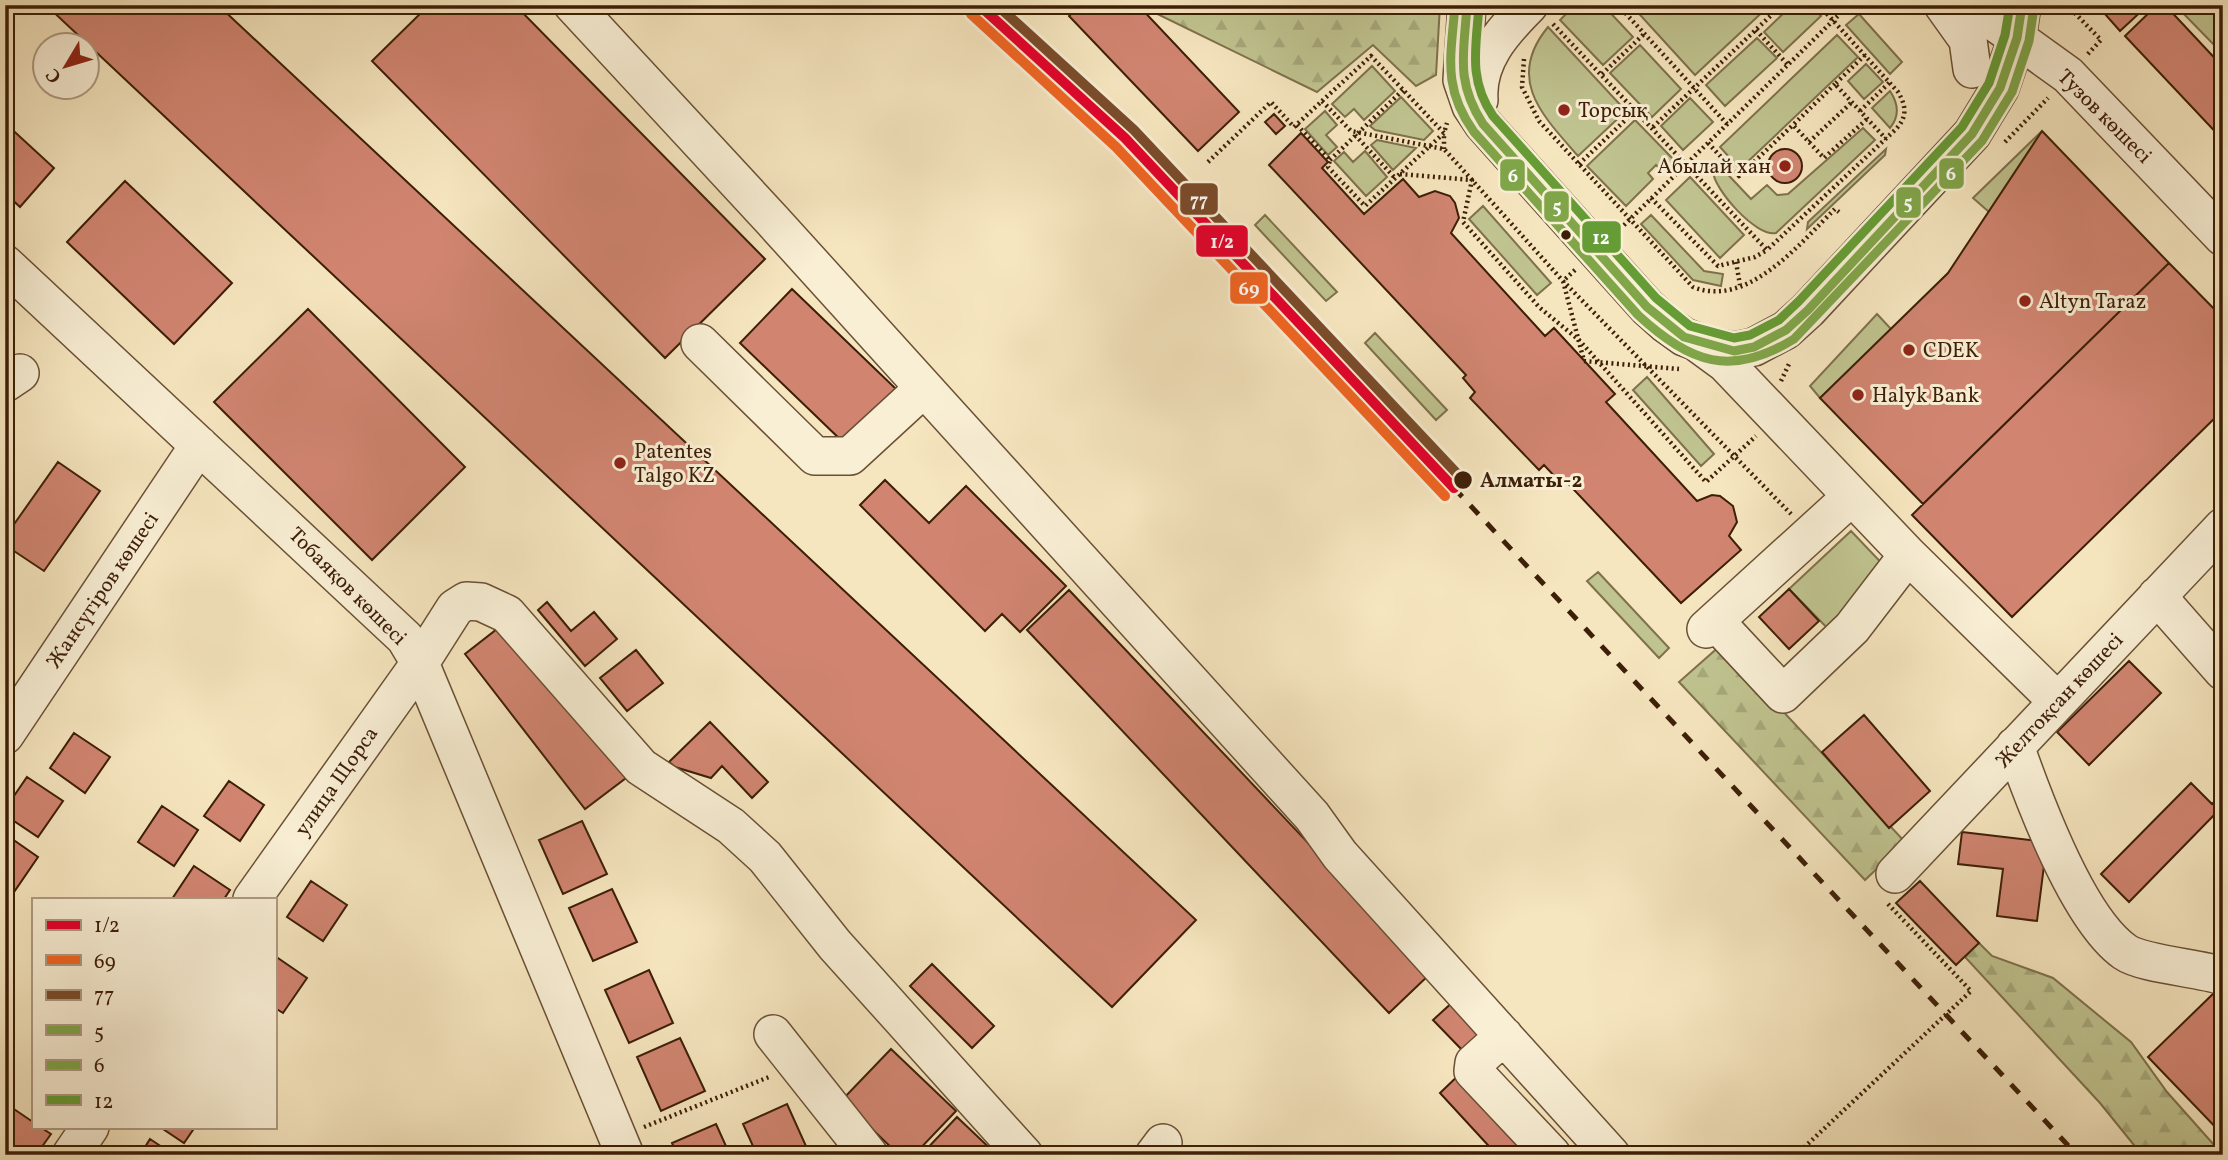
<svg xmlns="http://www.w3.org/2000/svg" width="2228" height="1160" viewBox="0 0 2228 1160" font-family="Vollkorn,serif">
<style>
.grass{fill:#c0c490;stroke:#7e714c;stroke-width:2}
.forest{fill:url(#forest-firs);stroke:#7e714c;stroke-width:2}
.building{fill:#d18571;stroke:#3d1e07;stroke-width:2}
.lines{fill:none;stroke-linecap:round;stroke-linejoin:round}
.minor-casing{stroke:#6b5035;stroke-width:40}
.path{stroke:#3d1e07;stroke-width:4.5;stroke-dasharray:2 3.5;stroke-linecap:butt}
.minor{stroke:#f9efd5;stroke-width:37}
.rail{stroke:#3d1e07;stroke-width:5;stroke-dasharray:12 12;stroke-linecap:butt}
.path-bridge{stroke:#3d1e07;stroke-width:4.5;stroke-dasharray:2 3.5;stroke-linecap:butt}
.bus-1-casing{stroke:#f9efd5;stroke-width:14}
.bus-2-casing{stroke:#f9efd5;stroke-width:14}
.bus-3-casing{stroke:#f9efd5;stroke-width:14}
.bus-1{stroke:#80a649;stroke-width:9}
.bus-2{stroke:#80a649;stroke-width:9}
.bus-3{stroke:#669c35;stroke-width:9}
.rail-1-casing{stroke:#f9efd5;stroke-width:16}
.rail-2-casing{stroke:#f9efd5;stroke-width:16}
.rail-3-casing{stroke:#f9efd5;stroke-width:16}
.rail-1{stroke:#e4002b;stroke-width:10}
.rail-2{stroke:#f26522;stroke-width:10}
.rail-3{stroke:#7a4b2a;stroke-width:10}
.poi-dot{fill:#8f2418;stroke:#f9efd5;stroke-width:2.5}
.bus-dot{fill:#3d1e07;stroke:#f9efd5;stroke-width:2.5}
.labels{text-anchor:middle;stroke-width:6;stroke-linejoin:round;paint-order:stroke}
.poi-label{font-size:21px;fill:#3d1e07;stroke:#f9efd5;text-anchor:start}
.street-label{font-size:21px;fill:#3d1e07;stroke:#f9efd5}
.stop-label{font-size:21px;font-weight:bold;fill:#3d1e07;stroke:#f9efd5;text-anchor:start}
.line-badge{stroke:#f9efd5;stroke-width:2.5}
.badge-label{font-size:19px;text-anchor:middle;font-weight:bold;fill:#fff}
</style>
<defs>
<pattern id="forest-firs" width="22" height="20" patternUnits="userSpaceOnUse" patternTransform="scale(1.75)"><rect width="22" height="20" fill="#c0c490"/><path d="M5 1l3.5 6h-7zM16 11l3.5 6h-7z" fill="#a6a87b"/></pattern>
</defs>
<rect width="100%" height="100%" fill="#f6e6bf"/>
<filter id="stains"><feTurbulence type="fractalNoise" baseFrequency=".00286" numOctaves="4"/><feColorMatrix values="0 0 0 0 .2 0 0 0 0 .09 0 0 0 0 .02 0 0 0 .5 -.17"/></filter>
<radialGradient id="worn" r=".72"><stop offset=".6" stop-color="#630" stop-opacity="0"/><stop offset="1" stop-color="#630" stop-opacity=".3"/></radialGradient>
<path class="grass" d="M1575,5h28l30,32 -30,28 -43,-45z
M1631,5h139l-75,70z
M1792,5h19l10,11 -38,36 -19,-20z
M1859,14l43,48 -12,12 -44,-49z
M1548,27l78,84 -48,45c-35,-40 -73,-77 -30,-129z
M1837,35l21,22 -118,112 -20,-22z
M1757,38l20,20 -52,48 -19,-21z
M1640,45l41,44 -29,28 -42,-44z
M1866,64l17,18 -19,17 -16,-18z
M1372,66l23,25 -31,29 -10,-11 -9,8 -13,-13z
M1890,91c8,12 10,25 0,37l-18,-20z
M1401,97l32,34 -9,9 -49,-10 -5,-4z
M1690,98l23,24 -30,28 -22,-24z
M1325,111l12,14 -11,10 11,12 -9,8 -23,-26z
M1635,120l39,40 -12,11 -6,-6 -8,8 5,6 -27,27 -39,-40z
M1863,128l12,12 -99,93c-19,5 -64,-45 -63,-63l4,-7 34,36 16,-14 10,10 11,-1z
M2042,131l-53,81 -16,-14z
M1377,140l39,8 -23,22 -22,-25z
M1886,149l-1,6 -78,74 1,-7z
M1365,151l22,26 -21,19 -32,-35 10,-9 9,10z
M1690,177l54,58 -24,23 -54,-58z
M1483,206l68,77 -14,12 -68,-76z
M1265,215l72,77 -11,9 -71,-76z
M1651,215l53,56 19,3 -2,12 -28,-6 -52,-56z
M1877,314l14,15 -71,69 -10,-12z
M1375,333l72,77 -11,10 -71,-77z
M1647,377l67,77 -13,12 -68,-76z
M1851,531l42,44 -53,66 -51,-52z
M1598,572l71,76 -10,10 -72,-77z"/>
<path class="forest" d="M1139,5h301l-4,70 -20,11 -43,-41 -56,47z
M2175,5h31l10,9 7,-6v46z
M1721,645l184,197 -40,38 -186,-198z
M1978,942l14,14 61,22 78,64 36,50 56,63h-81l-42,-52 -135,-146z"/>
<path class="building" d="M46,5h172l978,915 -84,87z
M429,5h86l250,254 -100,99 -293,-297z
M1074,5h64l101,107 -41,39 -129,-135 8,-8z
M2097,5h51l-28,26z
M2157,5h8l58,62v73l-98,-104z
M1274,114l11,12 -9,8 -11,-12z
M5,123l49,45 -34,39 -15,-14z
M2042,131l127,132 -246,241 -103,-106 128,-125z
M1301,133l27,29 -6,6 42,46 39,-35 16,18 16,-6 15,5 5,7 4,15 -8,15 94,103 9,-8 61,66 -9,8 91,99 15,-6 8,1 13,10 4,16 -8,14 12,14 -60,53 -120,-127 -4,3 -13,-14 -5,5 -69,-72 5,-6 -12,-14 3,-3 -197,-210z
M1768 166a17 17 0 1 1 34 0a17 17 0 1 1-34 0Z
M125,181l107,102 -58,61 -107,-102z
M2169,263l54,55v92l-211,207 -100,-102z
M792,289l104,100 -52,54 -104,-100z
M308,309l157,158 -93,93 -158,-158z
M58,462l42,29 -56,80 -39,-26v-8z
M885,480l44,43 37,-37 100,100 -46,46 -18,-18 -17,17 -125,-126z
M1789,589l30,32 -30,28 -30,-32z
M1069,590l362,383 -42,40 -362,-383z
M547,602l24,29 23,-19 23,27 -32,27 -47,-56z
M506,622l120,156 -41,31 -120,-155z
M636,650l27,33 -36,28 -27,-33z
M2129,661l32,32 -72,72 -32,-33z
M1864,715l66,76 -41,37 -67,-76z
M710,722l58,60 -16,16 -30,-32 -11,12 -36,-11 -6,-5z
M74,733l36,24 -25,36 -35,-25z
M27,777l36,24 -25,36 -33,-22v-6z
M229,781l35,24 -24,36 -36,-25z
M2191,783l21,21 11,-10v22l-5,-5 -89,91 -28,-28z
M162,806l36,24 -24,36 -36,-24z
M582,821l25,53 -44,20 -24,-54z
M1962,832l85,10 -10,79 -40,-5 6,-47 -45,-5z
M5,834l33,23 -24,35 -9,-6z
M194,866l36,24 -6,9h-52z
M311,881l36,24 -24,36 -36,-24z
M1920,881l59,62 -23,22 -60,-62z
M612,889l25,53 -44,19 -24,-53z
M275,956l32,22 -24,35 -8,-5z
M932,964l62,62 -22,22 -62,-62z
M649,970l24,53 -44,20 -24,-53z
M2216,991l7,7v137l-75,-78z
M1455,1000l31,33 -21,20 -32,-33z
M680,1038l25,53 -44,20 -24,-54z
M891,1049l65,62 -42,44h-15l-57,-55z
M1464,1070l79,85h-46l-57,-62z
M787,1104l23,51h-53l-14,-31z
M8,1105l25,17v5h7l11,7 -15,21h-31v-46z
M957,1117l40,38h-76z
M716,1124l14,31h-53l-5,-12z
M160,1127h35l-11,16z
M150,1139l24,16h-34z"/>
<g class="lines">
<g class="minor-casing">
<path id="minor" d="M573,5l200,216 539,595 28,39 271,300
M1467,5l-5,75 9,26 12,18 164,183 19,17 18,13 21,8 29,6 20,-4 32,-17 22,-20 164,-176 28,-46 17,-50 5,-33
M1943,5l25,35 4,29
M1979,5l14,16 75,54 155,162
M1479,100c-3,-39 23,-68 50,-95
M5,264l400,374 15,25 205,492
M700,343l115,113h35l74,-68
M1699,344l26,19 183,192 149,146
M5,383l15,-10
M2157,596l66,75
M1715,621l68,73 69,-66 56,-73
M1706,629l145,-132
M5,735l194,-290
M2015,746c19,54 63,173 110,206 17,12 74,16 98,24
M1895,874l328,-347
M252,899l168,-236 35,-55 11,-7 15,1 26,12 134,153 90,59 34,31 70,88 189,210
M773,1034l96,121
M1504,1036l-30,27 -1,8 79,84
M71,1155l19,-28
M1154,1155l9,-12"/>
</g>
<path class="path" d="M1618,5l109,119
M2067,5l34,35 -14,15
M1553,24l214,226 128,-120c12,-12 12,-23 3,-38l-79,-87
M1756,30l32,35
M1865,55l-30,29 51,55
M1524,59l-2,28 17,34 154,166c55,22 108,-45 142,-78l4,3
M1602,74l42,-40
M1835,84l-42,41 31,33 43,-39
M1322,101l49,-45 73,77v16
M1860,111l30,-29
M1297,125l33,35 -2,7 37,39 79,-73 3,-10
M1653,127l129,-122
M1355,135l40,43
M1809,142l43,-40
M2005,142l43,-44
M1708,143l31,33 54,-51
M1330,160l73,-70
M1208,162l63,-60 23,25 28,-26 29,30 93,18 119,132 228,233
M1579,164l57,-54
M1400,174l72,6 -9,42 76,85 40,33 127,142 50,-46
M1651,198l67,68 37,-9 12,-7
M1620,229l229,-224
M1736,262l4,23
M1575,270l-12,11 21,80 95,8
M1781,381l8,-17
M1888,904l19,20
M644,1127l125,-50"/>
<use href="#minor" class="minor"/>
<path class="rail" d="M1064,5l3,3
M1454,488l623,667"/>
<path class="path-bridge" d="M1796,1155l175,-164 -64,-67"/>
<g class="bus-1-casing">
<path id="bus-1" d="M1467,5c-3,48 -12,76 16,119l164,183 37,30 50,14 20,-4 32,-17 22,-20 164,-176 28,-46 17,-50 5,-33"/>
</g>
<g class="bus-2-casing">
<path id="bus-2" d="M1455,5c-4,52 -13,82 19,127l164,183c52,48 93,63 156,24l188,-198 30,-49 17,-51 5,-34"/>
</g>
<g class="bus-3-casing">
<path id="bus-3" d="M1479,6c-3,42 -11,73 14,110l163,182 34,28 44,12 16,-3 29,-15 20,-19 163,-174 27,-44 16,-48 5,-30"/>
</g>
<use href="#bus-1" class="bus-1"/>
<use href="#bus-2" class="bus-2"/>
<use href="#bus-3" class="bus-3"/>
<g class="rail-1-casing">
<path id="rail-1" d="M979,5l146,133 329,350"/>
</g>
<g class="rail-2-casing">
<path id="rail-2" d="M971,14l145,133 329,349"/>
</g>
<g class="rail-3-casing">
<path id="rail-3" d="M997,5l137,125 329,350"/>
</g>
<use href="#rail-1" class="rail-1"/>
<use href="#rail-2" class="rail-2"/>
<use href="#rail-3" class="rail-3"/>
</g>
<g class="poi-dot">
<circle cx="1564" cy="110" r="7"/>
<circle cx="1785" cy="166" r="7"/>
<circle cx="2025" cy="301" r="7"/>
<circle cx="1909" cy="350" r="7"/>
<circle cx="1858" cy="395" r="7"/>
<circle cx="620" cy="463" r="7"/>
</g>
<g class="bus-dot">
<circle cx="1566" cy="235" r="6"/>
<circle cx="1463" cy="480" r="10"/>
</g>
<g class="labels">
<g class="poi-label">
<text x="1578" y="117">Торсық</text>
<text x="1771" y="173" text-anchor="end">Абылай хан</text>
<text x="2039" y="308">Altyn Taraz</text>
<text x="1923" y="357">CDEK</text>
<text x="1872" y="402">Halyk Bank</text>
<text x="634" y="458">Patentes<tspan x="634" dy="24">Talgo KZ</tspan></text>
</g>
<g class="street-label">
<text transform="translate(2105 116) rotate(45)" y="7">Тузов көшесі</text>
<text transform="translate(348 586) rotate(45)" y="7">Тобаяқов көшесі</text>
<text transform="translate(102 590) rotate(-56)" y="7">Жансүгіров көшесі</text>
<text transform="translate(2059 700) rotate(-47)" y="7">Желтоқсан көшесі</text>
<text transform="translate(336 781) rotate(-55)" y="7">улица Щорса</text>
</g>
<g class="stop-label">
<text x="1480" y="487">Алматы-2</text>
</g>
</g>
<g class="line-badge">
<rect x="1938" y="157" width="27" height="33" rx="7" fill="#80a649"/>
<rect x="1499" y="158" width="27" height="34" rx="7" fill="#80a649"/>
<rect x="1179" y="182" width="40" height="34" rx="7" fill="#7a4b2a"/>
<rect x="1895" y="186" width="27" height="33" rx="7" fill="#80a649"/>
<rect x="1543" y="190" width="27" height="33" rx="7" fill="#80a649"/>
<rect x="1581" y="220" width="41" height="34" rx="7" fill="#669c35"/>
<rect x="1195" y="224" width="54" height="34" rx="7" fill="#e4002b"/>
<rect x="1229" y="271" width="40" height="34" rx="7" fill="#f26522"/>
</g>
<g class="badge-label">
<text x="1951" y="180">6</text>
<text x="1513" y="182">6</text>
<text x="1199" y="206">77</text>
<text x="1908" y="209">5</text>
<text x="1557" y="213">5</text>
<text x="1601" y="244">12</text>
<text x="1222" y="248">1/2</text>
<text x="1249" y="295">69</text>
</g>
<rect width="2228" height="1160" fill="none" stroke="#f6e6bf" stroke-width="28"/>
<rect x="7" y="7" width="2214" height="1146" fill="none" stroke="#3d1e07" stroke-width="3.5"/>
<rect x="14" y="14" width="2200" height="1132" fill="none" stroke="#3d1e07" stroke-width="2"/>
<rect x="32" y="898" width="245" height="231" fill="#f9efd5" stroke="#ae9b83" stroke-width="2"/>
<rect x="46" y="920" width="35" height="10" fill="#e4002b" stroke="#ae9b83" stroke-width="2"/>
<text x="94" y="932" font-size="21" fill="#3d1e07">1/2</text>
<rect x="46" y="955" width="35" height="10" fill="#f26522" stroke="#ae9b83" stroke-width="2"/>
<text x="94" y="968" font-size="21" fill="#3d1e07">69</text>
<rect x="46" y="990" width="35" height="10" fill="#7a4b2a" stroke="#ae9b83" stroke-width="2"/>
<text x="94" y="1002" font-size="21" fill="#3d1e07">77</text>
<rect x="46" y="1025" width="35" height="10" fill="#80a649" stroke="#ae9b83" stroke-width="2"/>
<text x="94" y="1038" font-size="21" fill="#3d1e07">5</text>
<rect x="46" y="1060" width="35" height="10" fill="#80a649" stroke="#ae9b83" stroke-width="2"/>
<text x="94" y="1072" font-size="21" fill="#3d1e07">6</text>
<rect x="46" y="1095" width="35" height="10" fill="#669c35" stroke="#ae9b83" stroke-width="2"/>
<text x="94" y="1108" font-size="21" fill="#3d1e07">12</text>
<g transform="translate(66 66) rotate(232)"><circle r="33" fill="#f9efd5" stroke="#ae9b83" stroke-width="2"/>
<path d="M0-5L12 26L0 18L-12 26Z" fill="#8f2418"/>
<text y="-10" font-size="19" font-weight="bold" text-anchor="middle" fill="#3d1e07">С</text>
</g>
<rect width="100%" height="100%" filter="url(#stains)"/>
<rect width="100%" height="100%" fill="url(#worn)"/>
</svg>
